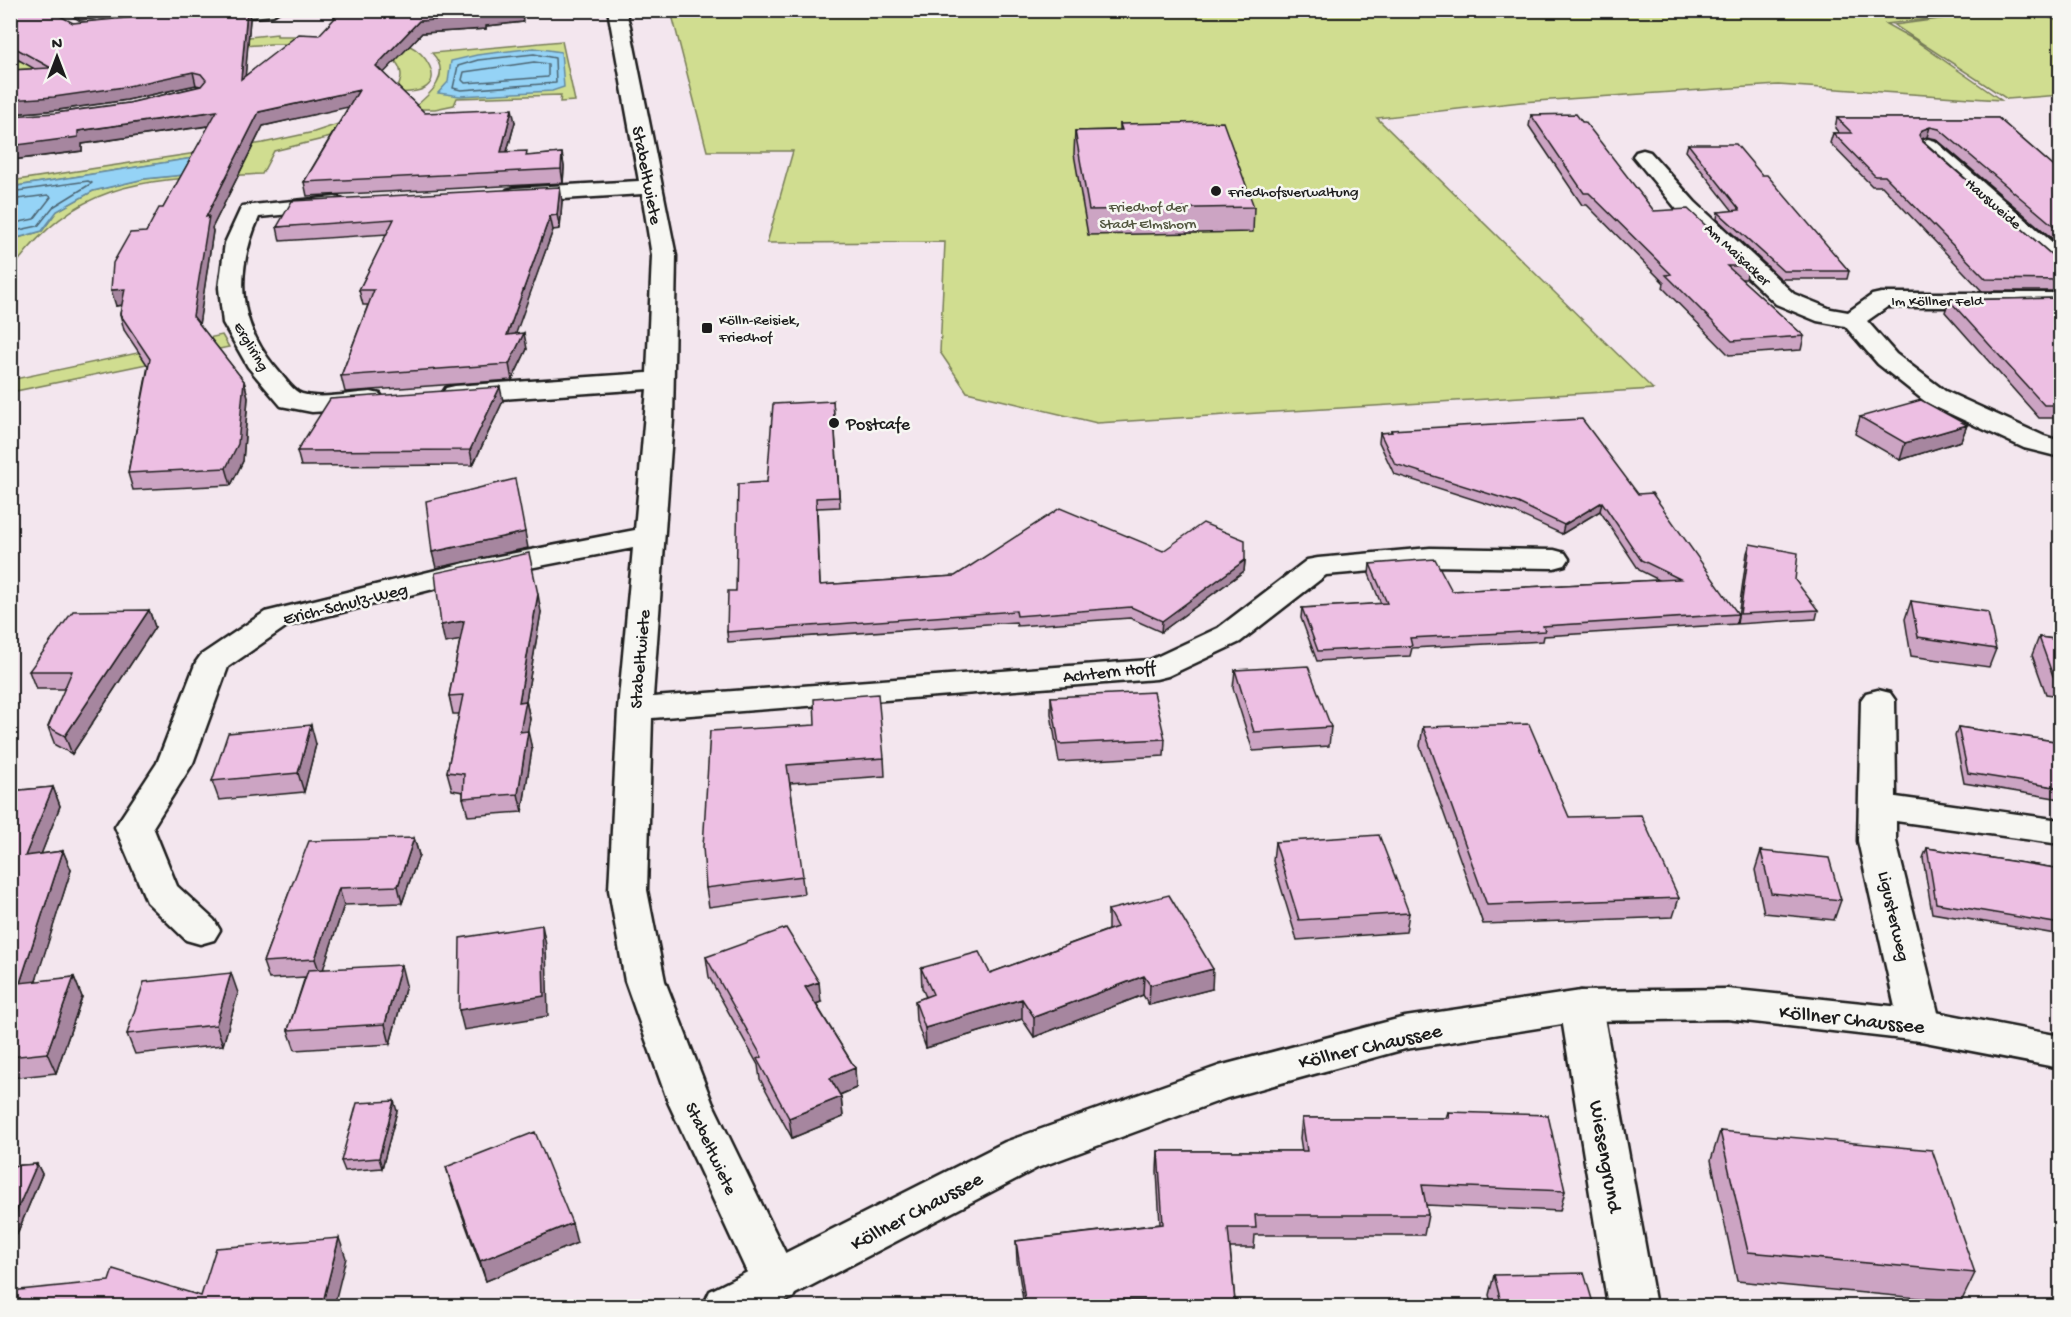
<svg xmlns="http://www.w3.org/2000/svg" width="2071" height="1317" viewBox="0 0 2071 1317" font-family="'Gochi Hand',sans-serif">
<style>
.green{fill:#d0dd90;stroke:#767c56;stroke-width:1.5}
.water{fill:#95d3f6;stroke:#658a9f;stroke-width:1.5}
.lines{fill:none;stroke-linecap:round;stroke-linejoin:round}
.shore{stroke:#4c6573;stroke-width:1.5}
.minor-casing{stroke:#1c1c1c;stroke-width:5}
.tertiary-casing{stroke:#1c1c1c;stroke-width:5}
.minor{fill:#f6f6f2;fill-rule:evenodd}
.tertiary{fill:#f6f6f2;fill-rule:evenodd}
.wall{fill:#cca4c3;stroke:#1c1c1c;stroke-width:1.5}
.shaded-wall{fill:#a6869f;stroke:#1c1c1c;stroke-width:1.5}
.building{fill:#edbfe3;stroke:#1c1c1c;stroke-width:1.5}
.poi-dot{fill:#1c1c1c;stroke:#f6f6f2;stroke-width:2}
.labels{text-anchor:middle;stroke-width:5;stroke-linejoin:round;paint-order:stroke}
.far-poi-label{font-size:15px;fill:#1c1c1c;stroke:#f6f6f2;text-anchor:start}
.far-street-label{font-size:15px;fill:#1c1c1c;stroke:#f6f6f2}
.far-park-label{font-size:15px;fill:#52563f;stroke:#f6f6f2}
.street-label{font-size:18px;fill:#1c1c1c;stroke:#f6f6f2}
.poi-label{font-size:18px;fill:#1c1c1c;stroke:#f6f6f2;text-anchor:start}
.near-street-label{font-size:21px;fill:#1c1c1c;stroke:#f6f6f2}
</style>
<rect width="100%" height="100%" fill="#f3e6ee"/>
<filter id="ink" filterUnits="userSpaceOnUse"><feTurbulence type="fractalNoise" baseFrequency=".0167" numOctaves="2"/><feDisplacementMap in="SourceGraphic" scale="12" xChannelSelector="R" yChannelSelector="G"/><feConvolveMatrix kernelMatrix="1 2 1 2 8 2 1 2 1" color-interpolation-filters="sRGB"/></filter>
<g filter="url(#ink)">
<path class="green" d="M2007,10l27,1 26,11v73l-53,4 -113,-74z
M671,11h1325l-110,13 27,15 88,61 -223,-15 -257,17 -144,16 276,271 -556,34 -130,-31 -27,-40 5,-110 -178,1 26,-92h-86z
M277,34v2c35,0 101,-2 133,10 14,6 34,33 13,43 -8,4 -19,3 -28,4 9,-15 8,-25 -4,-37l-83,-12h-37l-68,5 -192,23 -1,-10z
M562,41l13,60 -15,1 1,-7 -104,3 -3,7 -19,4h-23c18,-14 41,-34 20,-56z
M347,121l-12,15 -61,15 -12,23c-107,6 -182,0 -251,97v-34l7,1 24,-7 15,-20 36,-20 51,-12 79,-8 21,-8 -13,-11 -220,35v-6l252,-38 51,-11z
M222,335l7,12 -218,45 -1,-12z"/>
<path class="water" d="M534,48l27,4 3,35 -12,4 -92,5 -22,-3 10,-11 3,-21 26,-6z
M231,152l12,7 1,4 -21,8 -79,8 -51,12 -36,20 -15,20 -25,7 -6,-1v-50z"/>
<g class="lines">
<path class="shore" d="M534,54l21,4 1,25 -95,7 -8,-2 5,-22 20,-6z
M534,62l14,2v13l-83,6 -3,-3 2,-8z
M10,192l78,-11 4,2 -39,24 -15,19 -28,6
M10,200l38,-5 3,2 -17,22 -24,5"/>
<g class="minor-casing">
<path id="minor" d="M281,10l-8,5 -70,6 -6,-1 -3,-4 3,-4 10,-2z
M608,10h17l5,16 46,230 -3,164 -20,277 497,-37 68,-32 89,-68 11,-2 112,-10 124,2 11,3 4,6 -4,6 -11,3 -124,-2 -104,9 -86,67 -72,34 -12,3 -504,39 -5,172 18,91 47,121 88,181 -7,15 -17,6 -17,-6 -7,-15 -84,-181 -43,-121 -16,-91 9,-181 15,-161 -160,31 -186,47 -59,41 -35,96 -40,64 24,59 37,34 6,10 -6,10 -14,4 -14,-4 -39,-38 -32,-75 42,-64 39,-101 5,-7 64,-43 208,-51 162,-31 12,-141 -192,13 -9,-2 -4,-6 4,-6 9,-2 192,-13 5,-117 -10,-62 -127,8 -8,-2 -3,-5 3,-5 8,-2 124,-7z
M1928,139l7,2 125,108v19l-8,-2 -131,-117 -3,-4 3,-4z
M1643,150l7,2 45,50 99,92 37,15 17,3 24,-17 9,-2h179v14h-173l-20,14 29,33 49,37 99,45 16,5v16l-36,-9 -97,-45 -49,-39 -33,-38 -28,-5 -41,-17 -97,-92 -46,-56 3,-4z
M335,197l8,2 3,5 -3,5 -84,8c-25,57 -22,107 20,155 6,6 14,20 23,22 20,6 48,-1 69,-2l9,2 4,6 -4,6 -9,2 -59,4 -31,-6 -33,-39 -25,-44 -4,-35 6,-45 17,-37z
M1878,690l12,3 5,7 1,97 164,23v24l-164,-23v20l45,184 -6,11 -15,5 -15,-5 -6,-11 -41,-184 3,-141 5,-7z
M1581,991l15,4 6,11 54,300h-48l-48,-300 6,-11z"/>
</g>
<g class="tertiary-casing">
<path id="tertiary" d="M1727,989l193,20 140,27v32l-140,-27 -193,-22 -146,2 -176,28 -178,49 -190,70 -265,138h-69l7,-15 295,-149 214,-76 186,-49 176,-26z"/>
</g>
<use href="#minor" class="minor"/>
<use href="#tertiary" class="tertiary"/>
</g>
<path class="wall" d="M10,10l63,13 139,-13h36l2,9 -5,57 74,-41 204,-13 -37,4v3l-64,4 -39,40 42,40 90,9 -8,30 21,4 34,-3 2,14 -1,16 -256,13 -3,-14 45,-76 -86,20 -51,102 1,3 -14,93 45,57 4,16 -5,64 -12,24 -98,5 -5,-17 20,-107 -24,-36 -4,-16 2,-9 -6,1 30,-74 17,-24 46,-82 -127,18v7l-70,9 44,-47 73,-10 72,-17 -5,-1 -69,15 -69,10 -48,4v-44l25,-1 -25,-14z
M61,10h120l-102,10z
M1531,115l51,7 72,89 95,55 -3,13h-5l63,57 -3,14 -72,5 -66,-67 1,-5 -77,-78h-5l-53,-79z
M1837,118h161l63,55v73l-125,-107 -9,-2 -6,2 133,118 7,1v33h-79l-100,-105h-10l-42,-43 3,-10h6l-4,-5z
M1120,124l134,83 -1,25 -165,3 -14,-81 1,-23 45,-1z
M1688,144l74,31 87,96 -2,8h-66l-64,-60 1,-7 15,-1 -47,-60z
M562,201l-2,28 -7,1 -38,104 12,15 -15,31 -167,12 -4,-16 27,-71h-5l-4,-15 28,-56 -107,7 -3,-14z
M2061,298v120h-22l-94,-106 4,-12z
M503,401l-30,64 -172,1 -4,-15z
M833,401l7,106 -23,1 3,77 135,-9 208,-25 82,9 -1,11 -83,61 -31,-14 -113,8 -1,-4 -288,20 -1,-10 9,-41 31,-109z
M1860,417l107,8 -6,16 -61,19 -45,-26z
M1391,430l247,64 100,120 -2,10 -192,12 -1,5 -131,7 -2,8 -93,5 -16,-43 1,-10 79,-4 -12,-30 1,-10 82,27 207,-11 -20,-10 -39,-59 -38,23 -46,-21 -122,-39 -15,-32 1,-9h11z
M1750,544l68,66 -2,9 -79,5 10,-71z
M1911,601l85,48 -7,18 -78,-11 -6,-37z
M149,610l6,17 -83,127 -17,-9 -7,-18 17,-38h-29l-7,-18z
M541,612l-15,89 4,18 -3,12 5,18 -10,63 -54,4 -5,-18v-6l-11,-2 -5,-18 12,-58h-6l-4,-18 11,-56 -15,3z
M2039,637l22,3v56l-15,-2 -14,-39z
M1235,670l96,57 -2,19 -76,5 -20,-63z
M1051,697l114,42 -1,17 -105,6 -8,-48z
M1423,727l146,90 110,81 -6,19 -190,7 -63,-178z
M1958,727l103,15v57l-97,-16 -9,-47z
M710,731l174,27 1,18 -95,7 14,111 -95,13 -3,-19z
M316,744l-12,48 -85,8 -7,-19z
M53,787l7,19 -19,48 22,-3 8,19 -36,112 39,-5 8,20 -26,76 -46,5v-287z
M414,838l5,17 -17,48 -58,2 -21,64 83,16 -16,59 -95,6 -7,-20 17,-53 -36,2 -6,-17 27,-72z
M1275,842l134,71 -3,19 -109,8 -24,-79z
M1927,848l134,21v66l-129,-22 -9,-55z
M1761,851l80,49 -7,20 -70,-7 -9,-43z
M1108,910l104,79 -63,16 -6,-10 -109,42 -12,-18 -96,29 -10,-28 -1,-19 11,-4 -4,-9 -1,-20 69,5 118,-43z
M706,957l115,45 -5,2 39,64 1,20 -16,7 1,2 2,20 -51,21 -32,-59 -2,-14 -49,-88z
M238,993l-15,52 -88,9 -8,-20z
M397,1111l-15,57 -37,3 -4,-10z
M1448,1112l117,79 -5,20 -134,-6 2,10 -4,20h-169l-1,13h-24l5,54v4h-211l-7,-45 -1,-20 144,-17 -3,-53 1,-20h144l-2,-13 2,-20h144z
M1720,1131l255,142 -14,29 -224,-21 -26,-121z
M37,1164l5,10 -28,67 -4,1v-76z
M446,1167l131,76 -91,38 -34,-94z
M1494,1275l100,31h-102l-3,-11z"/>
<path class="shaded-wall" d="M77,10h104l-102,10z
M247,10h1l2,9 -6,73 -3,-13z
M522,10l1,12 -37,4v3l-64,4 -44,46 -2,-13 43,-45z
M193,72l3,13 -69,15 -69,10 -48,4v-14z
M359,90l3,14 -99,22 -51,102 1,3 -15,101 -5,-16 13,-99 53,-105z
M512,109l3,13 -12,44 -2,-14z
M217,111l4,13 -139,20v7l-70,9 -2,2v-16l68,-15z
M1930,127l-3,10 -8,3v-5l3,-5z
M562,153l2,14 -1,16 -2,-14z
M560,187l2,14 -2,28 -3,-14z
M550,216l3,14 -43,120 -3,-15z
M125,289l5,15 -14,2 -5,-16z
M524,333l3,16 -15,31 -3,-16z
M244,381l4,16 -5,64 -12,24 -5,-17z
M500,387l3,14 -30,64 -3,-15z
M1967,425l-6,16 -61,19 5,-17z
M1602,502l-2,9 -38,23 2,-9z
M525,532l3,16 -92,20 -4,-16z
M1245,560l-1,11 -83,61 1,-11z
M538,594l3,18 -15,89 4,18 -6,31 -4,-18 -1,-30z
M149,610l6,17 -83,127 -7,-18z
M464,621l4,18 -23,4 -4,-18z
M311,725l5,19 -12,48 -6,-19z
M528,731l4,18 -10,63 -4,-18z
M53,787l7,19 -27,69 -8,-19z
M414,838l5,17 -17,48 -4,-17z
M63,851l8,19 -42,133 -9,-20z
M339,888l5,17 -23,71 -6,-17z
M542,925l4,20 2,71 -84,14 -5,-20z
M401,965l5,20 -16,59 -5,-20z
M1213,969l-1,20 -63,16 1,-20z
M231,973l7,20 -15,52 -7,-20z
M1144,976l-1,19 -109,42v-20z
M74,977l8,20 -26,76 -9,-20z
M819,982l2,20 -14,5 -2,-20z
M1022,999v20l-96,29 -1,-20z
M855,1068l1,20 -24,10 -2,-20z
M841,1097l2,20 -51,21 -3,-20z
M394,1101l3,10 -15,57 -3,-10z
M37,1164l5,10 -28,67 -4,-6v-9z
M572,1223l5,20 -91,38 -6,-20z
M339,1238l7,20 -12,48h-12z"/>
<path class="building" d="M10,10h39l24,13 139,-13h35l-6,69 58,-45 20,1 15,-16 4,-9h181l-35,4v3l-65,4 -43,45 49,47 87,-4 -11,43 26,-1 -1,5 36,-3 -1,16 -257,13 55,-92 -100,22 -53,105 3,-1 -16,100 51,65 -6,63 -12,24 -98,5 22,-114 -30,-45 5,-25 -14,1 2,-27 17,-30 16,-1 13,-24h4l54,-97 -139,20v6l-68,9v-30l46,-3 73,-10 72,-17 5,-6 -5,-6 -8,-2 -69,15 -70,10 -44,3v-30l41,-2 -41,-23z
M1576,114l6,8h3l69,89 34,-2 61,57h-22l77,70 -72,5 -66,-66 5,-1 -82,-81h-5l-53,-78z
M1837,118h161l63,55v59l-122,-103 -9,-2 -8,3 -3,5 3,6 132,116 7,1v22l-75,-1 -101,-103h-10l-42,-43h19z
M1223,122l31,85 -165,3 -14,-79 47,-1 -2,-6z
M1688,144h48l26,31h5l82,96h-66l-65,-59 22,-2z
M560,187l-3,28 -7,1 -43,119 17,-2 -15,31 -168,12 33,-86h-15l35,-71 -117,8 15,-26z
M2061,298v107h-17l-95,-105z
M500,387l-30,63 -173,1 33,-52z
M1921,400l46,25 -62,18 -45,-26z
M833,401l6,96 -23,1 4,87 135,-9 105,-68 103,43 40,-28 42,17v20l-83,61 -31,-14 -114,9 -1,-5 -289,21 1,-41h8l2,-107 29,-2 6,-78z
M1582,419l56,75 14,-1 86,121 -195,12 2,5 -135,7 2,8 -94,5 -16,-43 85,-5 -17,-39 65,-5 17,32 228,-12 -39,-19 -39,-58 -38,23 -46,-22 -123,-39 -15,-31 12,-1 -1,-2z
M515,479l10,53 -93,20 -6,-51z
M1750,544l48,9 -3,27 23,30 -78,4z
M529,553l9,41 -19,108 7,-1 -6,31 8,-1 -10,63 -55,4 1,-24 -17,-2 16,-77 -14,1 15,-75 -23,4 -6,-52z
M1911,601l77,11 8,37 -78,-12z
M149,610l-84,126 -17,-9 24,-56h-43l44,-60z
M2039,637l22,3v36h-8z
M1308,666l23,61 -77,5 -19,-62z
M1154,692l11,47 -106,5 -8,-47z
M878,694l6,64 -97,7 16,111 -97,12 -3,-41 7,-116 105,-6 -1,-26z
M1529,724l40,93 72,-2 38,83 -192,7 -64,-178z
M311,725l-13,48 -86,8 16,-48z
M1958,727l103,15v46l-93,-15z
M53,787l-28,69 38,-5 -43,132 54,-6 -27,76 -37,4v-266z
M1379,835l30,78 -110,7 -24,-78z
M414,838l-16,48 -59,2 -24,71 -52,3 27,-72 19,-49z
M1927,848l134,21v55l-125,-21z
M1761,851l68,7 12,42 -70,-7z
M1169,895l44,74 -63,16 -6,-9 -110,41 -12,-18 -97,29 -10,-27 18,-7 -12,-26 58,-16 11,21 127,-46 -9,-17z
M542,925l2,71 -85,14 1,-72z
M786,928l33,54 -14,5 50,81 -25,10 11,19 -52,21 -32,-59 5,-2 -56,-100z
M401,965l-16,59 -97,6 20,-60z
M231,973l-15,52 -89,9 17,-52z
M394,1101l-15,57 -38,3 16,-58z
M1448,1112l100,3 17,76 -143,-6 6,30h-173l1,13h-28l7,74 -119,-2 1,6h-91l-10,-65 147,-17 -5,-73h149l-5,-33h147z
M1720,1131l212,19 43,123 -227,-21z
M535,1132l37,91 -92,38 -34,-94z
M37,1164l-27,62v-60z
M339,1238l-17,68h-312v-15l99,-10 4,-12 88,27 15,-48z
M1584,1273l10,33h-92l-8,-31z"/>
</g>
<g class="poi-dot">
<circle cx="1216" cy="191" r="6"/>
<rect x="701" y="322" width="12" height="12" rx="3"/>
<circle cx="834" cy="423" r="6"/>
</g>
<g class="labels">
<g class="far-poi-label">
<text x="1228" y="196">Friedhofsverwaltung</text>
<text x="719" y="324">Kölln-Reisiek,<tspan x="719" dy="17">Friedhof</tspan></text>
</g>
<g class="far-street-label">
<text transform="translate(1994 203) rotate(41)" y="5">Hausweide</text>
<text transform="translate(1738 254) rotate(43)" y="5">Am Maisacker</text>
<text x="1937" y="305">Im Köllner Feld</text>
<text transform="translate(252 346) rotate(59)" y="5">Ergliring</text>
</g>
<g class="far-park-label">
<text x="1148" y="211">Friedhof der<tspan x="1148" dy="17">Stadt Elmshorn</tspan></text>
</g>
<g class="street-label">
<text transform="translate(648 175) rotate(79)" y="6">Stabeltwiete</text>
<text transform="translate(345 603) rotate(-14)" y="6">Erich-Schulz-Weg</text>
<text transform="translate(639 659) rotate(-85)" y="6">Stabeltwiete</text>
<text transform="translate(1109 671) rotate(-6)" y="6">Achtern Hoff</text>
<text transform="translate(1895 916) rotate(77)" y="6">Ligusterweg</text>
<text transform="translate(712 1148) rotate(65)" y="6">Stabeltwiete</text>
</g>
<g class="poi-label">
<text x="846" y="429">Postcafe</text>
</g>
<g class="near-street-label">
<text transform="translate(1852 1018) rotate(6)" y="7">Köllner Chaussee</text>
<text transform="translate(1370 1045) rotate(-13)" y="7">Köllner Chaussee</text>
<text transform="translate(1607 1156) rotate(80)" y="7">Wiesengrund</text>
<text transform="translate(916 1210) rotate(-28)" y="7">Köllner Chaussee</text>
</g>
</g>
<rect width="2071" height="1317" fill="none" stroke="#f6f6f2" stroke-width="36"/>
<rect x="18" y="18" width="2035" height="1281" fill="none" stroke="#1c1c1c" stroke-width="2" filter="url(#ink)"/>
<g transform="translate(57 57)" stroke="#f6f6f2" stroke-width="4.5" paint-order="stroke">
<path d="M0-4.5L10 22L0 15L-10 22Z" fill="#1c1c1c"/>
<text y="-9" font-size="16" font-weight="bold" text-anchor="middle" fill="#1c1c1c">N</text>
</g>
</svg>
